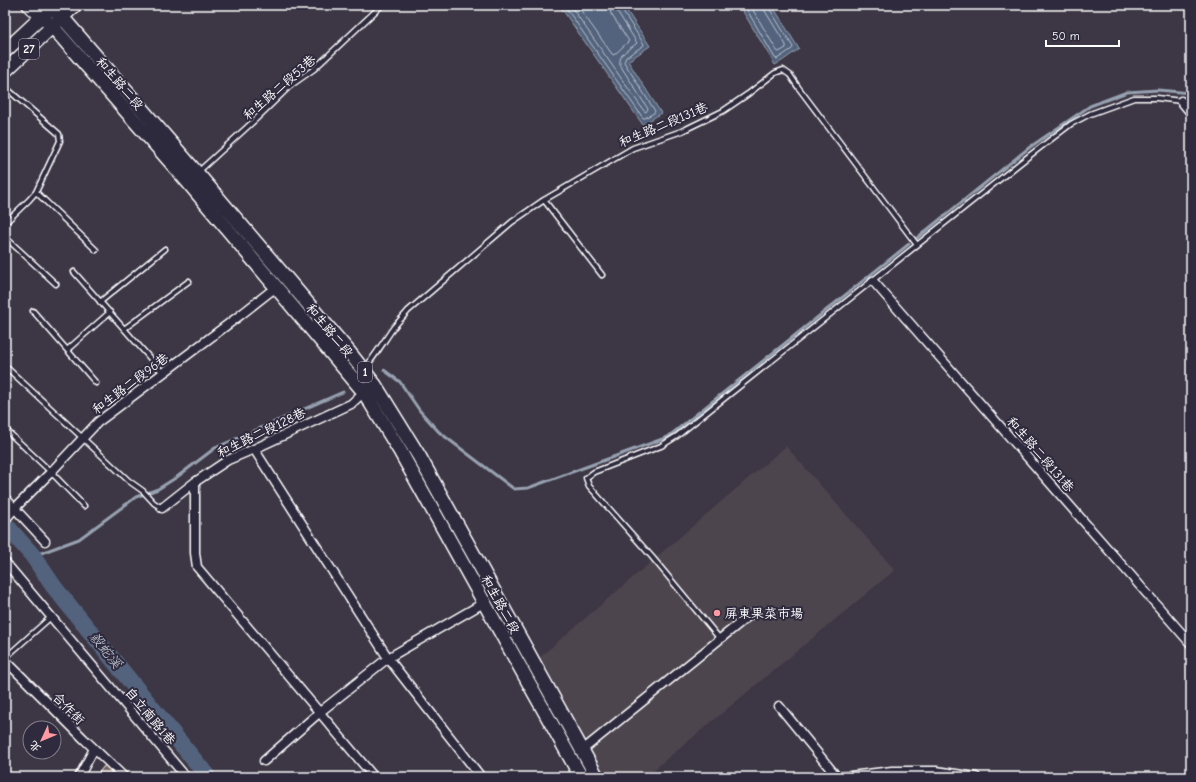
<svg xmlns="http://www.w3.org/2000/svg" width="1196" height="782" viewBox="0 0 1196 782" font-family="'Comic Neue','LXGW WenKai TC',sans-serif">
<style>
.built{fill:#4d444d}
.water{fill:#52647d;stroke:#97a2b1}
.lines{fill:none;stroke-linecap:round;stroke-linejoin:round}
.shore{stroke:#bac1cb;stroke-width:1}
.stream{stroke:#97a2b1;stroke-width:3}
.river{stroke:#52647d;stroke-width:17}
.building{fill:#736561;stroke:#fff}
.service-casing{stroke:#fff;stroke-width:7}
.minor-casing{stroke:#fff;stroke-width:11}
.primary-casing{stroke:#fff;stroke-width:16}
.service{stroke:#2f2a3d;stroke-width:4}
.minor{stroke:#2f2a3d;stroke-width:8}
.primary{stroke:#2f2a3d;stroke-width:13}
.poi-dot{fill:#ff9aa2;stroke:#2f2a3d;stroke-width:1.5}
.labels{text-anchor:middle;stroke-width:4;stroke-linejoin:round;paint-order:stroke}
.shield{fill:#2f2a3d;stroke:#c1bfc5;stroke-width:1}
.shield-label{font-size:12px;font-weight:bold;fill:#fff}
.street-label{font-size:13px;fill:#fff;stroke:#2f2a3d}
.poi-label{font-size:13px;fill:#fff;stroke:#2f2a3d;text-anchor:start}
.water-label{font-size:14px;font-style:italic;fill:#b1b9c4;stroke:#2f2a3d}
</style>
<rect width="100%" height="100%" fill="#3d3644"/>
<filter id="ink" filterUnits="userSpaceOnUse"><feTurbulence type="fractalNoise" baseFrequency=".025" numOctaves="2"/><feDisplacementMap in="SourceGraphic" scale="8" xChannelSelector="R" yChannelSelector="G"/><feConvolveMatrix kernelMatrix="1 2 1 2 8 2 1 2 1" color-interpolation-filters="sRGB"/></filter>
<g filter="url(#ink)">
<path class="built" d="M786,446l109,124 -250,207h-39l-66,-120z"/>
<path class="water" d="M559,5h64l27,41 -22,15 33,52 -18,12z
M739,5h33l27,44 -17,12 -7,4z"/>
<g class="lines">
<path class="shore" d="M564,5l79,113h2l9,-5 1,-2 -31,-49 2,-5 17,-11 1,-2 -23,-35 -1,-4
M570,5l74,106 2,1 2,-3 -28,-44c-2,-11 8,-15 16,-21l1,-1 -20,-32 -2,-6
M577,5l35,49 2,1 15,-14 -18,-27 -2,-9
M744,5l31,53 2,1 15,-10 1,-2 -24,-39v-3
M750,5l27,46 2,1 7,-4v-3l-21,-34 -1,-6"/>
<path class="stream" d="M917,238l113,-91 60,-41 37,-14 31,-2 33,3
M384,370l16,12 20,29 19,21 75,57 14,-1 140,-51 241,-193
M33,556l46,-17 57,-42 22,-8 19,-12 38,-29 128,-56"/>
<path class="river" d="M5,524l28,32 21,31 154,190"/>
</g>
<path class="building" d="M105,765l11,10 -2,2h-19z"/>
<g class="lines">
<g class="service-casing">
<path id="service" d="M5,87l54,47 1,7 -24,51 -7,8 -24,23
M198,172l58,-53 34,-33 24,-17 68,-64
M36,192l60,58
M544,200l58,75
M5,237l51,47
M74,272l89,101
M100,302l65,-53
M33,311l63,72
M124,329l65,-48
M67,350l43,-38
M5,366l124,115 14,10 11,12 8,5
M354,379c17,-15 27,-34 40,-52 4,-5 10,-11 14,-16l104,-89 32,-22 89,-52 49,-17 41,-20 25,-17 27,-21 8,-3 7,5 8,12 119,158
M5,429l46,43 33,34
M720,639l-68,-82 -63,-71 -3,-8 8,-6 67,-26 16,-10 352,-280 42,-32 19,-10 44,-16h23l24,3h10
M5,658l46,-41"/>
</g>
<g class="minor-casing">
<path id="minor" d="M1181,101l10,12
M873,281l318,363
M254,449l134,209 93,119
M195,482v71l2,14 177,210
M5,498l40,43
M162,508l33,-26 33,-22 26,-11 97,-45 15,-14
M5,520l10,-12 36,-36 47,-50 145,-109 33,-26
M5,562l181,215
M5,660l79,79 40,38
M779,706l58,71
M580,752l171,-138
M264,761l56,-49 68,-54 99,-57
M5,776l2,1
M79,777l15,-28
M842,777l50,-6h44l40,6"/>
</g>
<g class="primary-casing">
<path id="primary" d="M29,5l23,21 135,155 177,211 36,59 181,326
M49,5l13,12 135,156 152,179 26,33 44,71 178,321
M5,51l43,-40
M5,71l70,-66"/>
</g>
<use href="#service" class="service"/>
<use href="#minor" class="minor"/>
<use href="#primary" class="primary"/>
</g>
</g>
<circle class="poi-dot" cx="717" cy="613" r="4"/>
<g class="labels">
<g class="shield">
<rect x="19" y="39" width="20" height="20" rx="3"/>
<rect x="358" y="362" width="14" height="20" rx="3"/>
</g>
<g class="shield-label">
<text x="29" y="53">27</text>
<text x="365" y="376">1</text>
</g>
<g class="street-label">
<text transform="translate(120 83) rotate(49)" y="5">和生路二段</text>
<text transform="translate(279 87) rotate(-41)" y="5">和生路二段53巷</text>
<text transform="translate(663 124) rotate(-23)" y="5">和生路二段131巷</text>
<text transform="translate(330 330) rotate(50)" y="5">和生路二段</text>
<text transform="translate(130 383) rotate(-37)" y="5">和生路二段96巷</text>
<text transform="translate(261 432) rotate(-26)" y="5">和生路二段128巷</text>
<text transform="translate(1041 454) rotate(49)" y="5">和生路二段131巷</text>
<text transform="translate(501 604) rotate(61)" y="5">和生路二段</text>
<text transform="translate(69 708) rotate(45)" y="5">合作街</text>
<text transform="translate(151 716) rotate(50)" y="5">自立南路1巷</text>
</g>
<g class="poi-label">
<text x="725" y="618">屏東果菜市場</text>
</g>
<g class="water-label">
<text transform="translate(106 650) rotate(51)" y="5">殺蛇溪</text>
</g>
</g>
<rect width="1196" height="782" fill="none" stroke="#2f2a3d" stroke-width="20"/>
<rect x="10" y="10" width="1176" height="762" fill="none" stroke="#fff" stroke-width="1.5" filter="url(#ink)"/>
<g transform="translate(42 740) rotate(226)"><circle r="19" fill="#2f2a3d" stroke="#827f8b"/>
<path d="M0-3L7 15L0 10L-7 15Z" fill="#ff9aa2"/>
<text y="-6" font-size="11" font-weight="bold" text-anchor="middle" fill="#ffffff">北</text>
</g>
<path d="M1046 40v6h73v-6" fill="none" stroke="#ffffff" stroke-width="2"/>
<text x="1052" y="40" font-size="12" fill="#ffffff" stroke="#2f2a3d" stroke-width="3" paint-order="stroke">50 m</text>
</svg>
